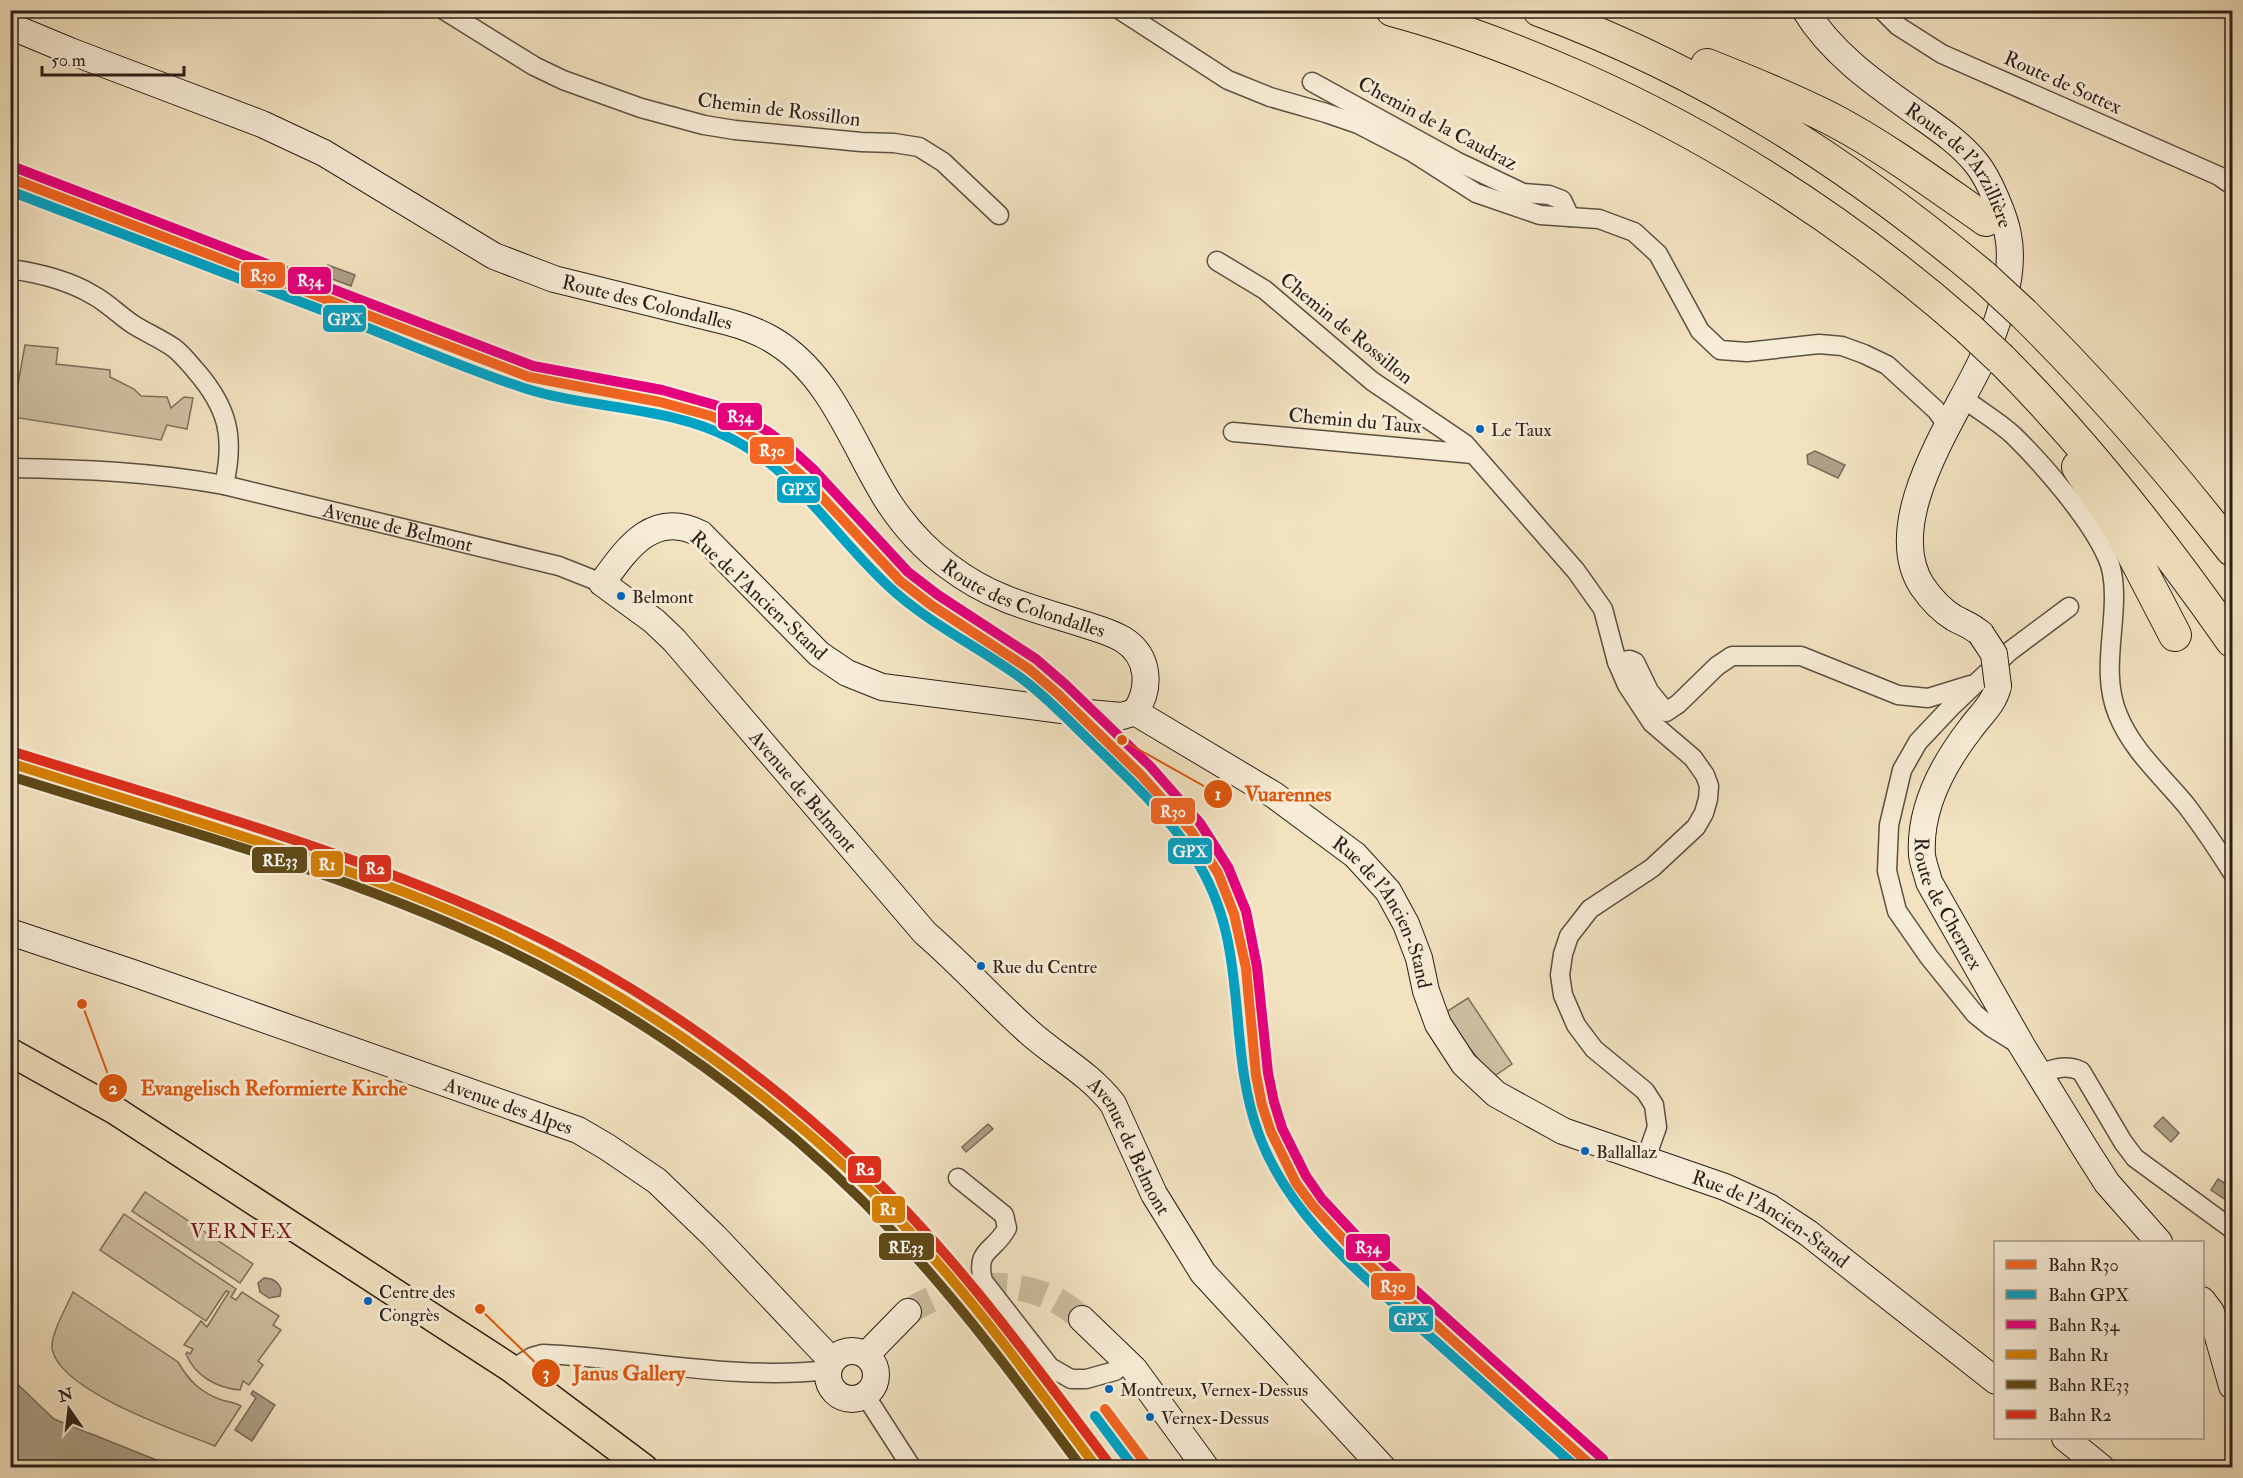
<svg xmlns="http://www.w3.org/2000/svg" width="2243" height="1478" viewBox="0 0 2243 1478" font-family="'IM FELL Double Pica',serif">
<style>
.green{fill:#d0c1a3;stroke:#7d705e;stroke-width:1.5}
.water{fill:#aea087;stroke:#796c5b;stroke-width:1.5}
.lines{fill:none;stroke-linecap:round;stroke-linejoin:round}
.secondary-tunnel{stroke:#cabb9e;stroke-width:26;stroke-dasharray:26 13;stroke-linecap:butt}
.street-casing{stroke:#5c5042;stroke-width:21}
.secondary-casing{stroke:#2a1f18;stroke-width:28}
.primary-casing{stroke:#2a1f18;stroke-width:30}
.highway-casing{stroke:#2a1f18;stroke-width:34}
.street{stroke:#f7ecd6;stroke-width:18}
.secondary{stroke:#f7ecd6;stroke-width:26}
.primary{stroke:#f2e2c0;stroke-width:27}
.highway{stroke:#f2e2c0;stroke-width:32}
.secondary-bridge-casing{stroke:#2a1f18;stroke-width:28;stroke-linecap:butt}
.highway-bridge-casing{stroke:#2a1f18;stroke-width:34;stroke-linecap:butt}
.secondary-bridge{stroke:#f7ecd6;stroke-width:26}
.highway-bridge{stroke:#f2e2c0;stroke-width:32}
.rail-1-casing{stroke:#f7ecd6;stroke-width:15}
.rail-2-casing{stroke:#f7ecd6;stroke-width:15}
.rail-3-casing{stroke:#f7ecd6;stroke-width:15}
.rail-4-casing{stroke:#f7ecd6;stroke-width:15}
.rail-5-casing{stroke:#f7ecd6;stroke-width:15}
.rail-6-casing{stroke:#f7ecd6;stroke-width:15}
.rail-1{stroke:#f26522;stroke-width:10}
.rail-2{stroke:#02a2c5;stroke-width:10}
.rail-3{stroke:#e5007d;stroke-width:10}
.rail-4{stroke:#d58004;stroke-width:10}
.rail-5{stroke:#5f4817;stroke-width:10}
.rail-6{stroke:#dd2e1d;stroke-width:10}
.bus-dot{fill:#0065bd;stroke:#f7ecd6;stroke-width:2}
.labels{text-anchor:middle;stroke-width:6;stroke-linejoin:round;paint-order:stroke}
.bus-label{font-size:18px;fill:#2a1f18;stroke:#f7ecd6;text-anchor:start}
.street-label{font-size:20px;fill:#2a1f18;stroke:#f7ecd6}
.neighbourhood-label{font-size:21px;letter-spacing:1.5px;fill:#7a1f14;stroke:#f7ecd6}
.leader{fill:none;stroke:#de560d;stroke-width:2}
.callout-dot{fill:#de560d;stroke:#f7ecd6;stroke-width:2}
.mark-label{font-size:18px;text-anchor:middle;font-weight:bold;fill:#fff}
.callout-label{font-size:21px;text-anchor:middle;font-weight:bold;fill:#de560d;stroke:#f7ecd6;stroke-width:6;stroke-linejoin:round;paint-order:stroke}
.line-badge{stroke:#f7ecd6;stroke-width:2}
.badge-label{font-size:16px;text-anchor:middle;font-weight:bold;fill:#fff}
</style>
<rect width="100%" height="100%" fill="#f2e2c0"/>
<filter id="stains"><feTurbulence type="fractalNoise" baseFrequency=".00333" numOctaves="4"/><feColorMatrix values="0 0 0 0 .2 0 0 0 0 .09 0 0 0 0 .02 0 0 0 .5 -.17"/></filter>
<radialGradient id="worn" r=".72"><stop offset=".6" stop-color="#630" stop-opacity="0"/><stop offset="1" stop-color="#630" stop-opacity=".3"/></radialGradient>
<path class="green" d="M25,345l33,3 -2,16 54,6v7l24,12 7,7 26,1 4,11 13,-11 9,1 -6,31 -20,-4 -6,15 -149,-23z
M1468,998l44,66 -19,13 -35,-43 -12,-22z
M145,1192l108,72 -13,19 -108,-72z
M124,1214l112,75 -5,8 5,3 6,-8 37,24 -6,9 8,5 -23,31 5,4 -14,20 -6,-4 -3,9c-23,-2 -45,-14 -54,-36l1,-2 3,2 3,-5 -9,-4 17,-24 6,6 22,-35 -3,-1 -20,30 -106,-71z
M73,1292l105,70c11,19 23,31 44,38 7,2 12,2 19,6l-26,40c-37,-15 -157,-55 -163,-98 -1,-15 15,-42 21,-56z"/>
<path class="water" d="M328,265l27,10 -4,11 -32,-12 3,-7 4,2z
M1815,451l30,14 -7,13 -30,-14 -1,-9z
M2163,1117l16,16 -8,9 -17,-16z
M988,1124l5,5 -27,23 -4,-5z
M2218,1179l14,9v16l-21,-14z
M264,1278c8,0 14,3 17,11l-1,7 -11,2 -9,-6 -2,-9z
M11,1378l43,41 120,48h-163z
M253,1391l22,14 -23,36 -17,-11 21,-32 -5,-4z"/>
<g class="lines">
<path class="secondary-tunnel" d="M908,1312c51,-33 126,-39 174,7"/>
<g class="street-casing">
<g id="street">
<path d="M444,10l90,56 29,14 78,28 63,17 31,5 126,12 33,1 25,4 24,15 56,53"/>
<path d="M1120,10l108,70 42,17 56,16 32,11 54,28 64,41 64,22 59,4 35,13 24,22 42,77 20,19 27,2 72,-8 23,2 22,8 23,11 49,45 11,15"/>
<path d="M1882,10l16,16 44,28 277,122 13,9"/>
<path d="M1312,82l144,79 67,32 26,2 13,5 8,17"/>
<path d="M1217,261l48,29 107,91 93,63 111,127 27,38 14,53 10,23 25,38 41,35 12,17 4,11 -1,13 -4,14 -8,14 -44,41 -62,41 -21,27 -6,18 -3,21 3,20 13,30 18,24 51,42 9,14 3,22 -12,34"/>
<path d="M10,269c29,4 58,11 83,26 15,8 27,21 41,30 13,8 27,14 40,23 8,6 15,15 22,23 32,37 39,66 28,114"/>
<path d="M1962,397c16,13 36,24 51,38 30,29 78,85 94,122 6,12 7,27 7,40 0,40 -12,80 4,118 14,35 44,61 68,90 16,21 32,45 46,67"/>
<path d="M1233,432l240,22"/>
<path id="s1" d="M10,468c72,1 144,4 214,17l335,81 43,17"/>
<path d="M1617,662l13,-2 5,2 14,29 17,21 12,-8 39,-38 15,-10h69l97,39 30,3 42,-13"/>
<path d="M2020,1045l-29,-18 -16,-13 -46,-57 -32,-46 -10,-40 2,-46 13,-55 16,-28 32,-34 60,-57 59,-44"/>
<path d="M2038,1074c16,-5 27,-10 43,-3l42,71 12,16 97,71"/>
<path d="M958,1178l46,37 3,13c-13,25 -32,20 -24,53l67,86 21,12h15l29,-8 12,-10"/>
<path d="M512,1369l20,-12 11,-3c95,4 190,27 285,16"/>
<path d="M865,1395l47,73"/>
</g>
</g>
<g class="secondary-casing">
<g id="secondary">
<path id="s2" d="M1805,10c28,46 75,77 117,107 20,14 40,28 55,47 12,15 28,53 31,71 8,39 -11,92 -27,127 -27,58 -100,160 -59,224 9,13 19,24 32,32 11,6 17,7 27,16"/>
<path id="s3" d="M10,26l60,25 192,73 62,29 170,103 60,23 174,43c15,4 29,9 43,17 61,35 82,108 118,164 16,24 37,47 59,63 17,13 36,24 56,32 26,11 55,18 82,27 13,4 27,8 38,15 26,17 27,49 11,72"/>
<path id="s4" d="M1998,686c-4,18 -17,28 -27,42 -28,36 -52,80 -49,127 1,9 5,18 7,27l93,164 64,104 21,33 52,59"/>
<path id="s5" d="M1135,712l-13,4 -45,-4 -195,-25 -35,-14 -28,-19 -118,-120c-48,-24 -73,13 -99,49l52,38 20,19 251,293c36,31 68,67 104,99 28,25 60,41 84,72l41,90 49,79 180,195"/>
<path id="s6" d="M1135,712l139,83 81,60 33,36 18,33 13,34 7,33 12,33 26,40 32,30 67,37 162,56 44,20 39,26 188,148"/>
<path id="s7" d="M10,932l123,41 445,157 29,17 50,34 57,55 118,125"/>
<path d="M2202,1300l9,12 21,74"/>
<path d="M1082,1319l52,50 72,99"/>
<circle cx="852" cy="1375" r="24"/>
<path d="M866,1355l42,-43"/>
<path d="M2065,1438l37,30"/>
</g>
</g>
<g class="primary-casing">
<path id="primary" d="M10,1052l106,59 299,195 97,63 132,99"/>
</g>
<g class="highway-casing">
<path id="highway" d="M1392,10c64,17 127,41 188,68 144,64 271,147 389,251
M1539,10c169,63 308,152 445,267
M1707,65c43,17 88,35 130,57 52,28 100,64 149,98
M2024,314c75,74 143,153 208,236
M2001,359c87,87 161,182 231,282
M2078,467l44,66 53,102"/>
</g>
<use href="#street" class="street"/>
<use href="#secondary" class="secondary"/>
<use href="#primary" class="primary"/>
<use href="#highway" class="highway"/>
<g class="secondary-bridge-casing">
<path id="secondary-bridge" d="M1981,634l13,20 4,32"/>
</g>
<g class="highway-bridge-casing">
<path id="highway-bridge" d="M1984,277l40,37
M1969,329l32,30"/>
</g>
<use href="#secondary-bridge" class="secondary-bridge"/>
<use href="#highway-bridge" class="highway-bridge"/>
<g class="rail-1-casing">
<path id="rail-1" d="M10,178l519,199 131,25 51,14 25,11 25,15 22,17 21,19 96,103 31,24 98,64 29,25 83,81 50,56 27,42 16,41 12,54 10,107 6,30 9,27 25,51 17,23 42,46 239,216
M1105,1409l44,59"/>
</g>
<g class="rail-2-casing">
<path id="rail-2" d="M10,191c115,44 229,87 343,131 56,22 113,47 171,66 68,22 143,17 208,51 69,35 107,105 164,154 38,33 84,55 125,85 26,19 48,43 71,65 36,35 74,70 101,112 60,91 31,185 66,280 31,83 102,138 165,196 51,45 102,91 153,137
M1095,1416l39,52"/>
</g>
<g class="rail-3-casing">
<path id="rail-3" d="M14,167l519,199 129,24 53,15 27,12 25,14 24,18 22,20 95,103 30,23 98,64 30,26 84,81 50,57 28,44 18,44 11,56 11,106 6,29 8,26 24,48 16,23 41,44 240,216"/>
</g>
<g class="rail-4-casing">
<path id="rail-4" d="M10,763c98,31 196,61 293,93 66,22 131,46 193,75 130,61 248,142 353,239 94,88 171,194 248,298"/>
</g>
<g class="rail-5-casing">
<path id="rail-5" d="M10,776c161,51 326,94 479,165 151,70 289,170 403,290 70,74 130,156 190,237"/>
</g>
<g class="rail-6-casing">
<path id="rail-6" d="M14,752c162,51 327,96 483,166 132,59 254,145 360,244 95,89 172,195 250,299"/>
</g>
<use href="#rail-1" class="rail-1"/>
<use href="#rail-2" class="rail-2"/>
<use href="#rail-3" class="rail-3"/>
<use href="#rail-4" class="rail-4"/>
<use href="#rail-5" class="rail-5"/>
<use href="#rail-6" class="rail-6"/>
</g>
<g class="bus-dot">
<circle cx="1480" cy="429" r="5"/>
<circle cx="621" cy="596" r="5"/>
<circle cx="981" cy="966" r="5"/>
<circle cx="1585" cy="1151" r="5"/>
<circle cx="368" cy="1301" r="5"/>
<circle cx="1109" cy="1389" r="5"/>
<circle cx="1150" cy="1417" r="5"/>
</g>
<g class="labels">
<g class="bus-label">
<text x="1491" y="436">Le Taux</text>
<text x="632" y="603">Belmont</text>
<text x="992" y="973">Rue du Centre</text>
<text x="1596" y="1158">Ballallaz</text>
<text x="379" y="1298">Centre des<tspan x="379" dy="23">Congrès</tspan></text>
<text x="1120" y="1396">Montreux, Vernex-Dessus</text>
<text x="1161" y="1424">Vernex-Dessus</text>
</g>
<g class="street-label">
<text transform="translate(2063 82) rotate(24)" y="7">Route de Sottex</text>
<text transform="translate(779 109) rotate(7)" y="7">Chemin de Rossillon</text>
<text transform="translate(1438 123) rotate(28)" y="7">Chemin de la Caudraz</text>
<text dy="7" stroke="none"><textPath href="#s2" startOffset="222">Route de l'Arzillière</textPath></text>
<text dy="7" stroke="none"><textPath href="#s3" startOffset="698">Route des Colondalles</textPath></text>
<text transform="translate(1347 328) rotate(39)" y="7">Chemin de Rossillon</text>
<text transform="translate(1355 420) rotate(5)" y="7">Chemin du Taux</text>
<text dy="7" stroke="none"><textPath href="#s1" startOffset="394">Avenue de Belmont</textPath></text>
<text transform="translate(759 595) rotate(43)" y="7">Rue de l'Ancien-Stand</text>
<text dy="7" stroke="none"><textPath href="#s3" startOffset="1202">Route des Colondalles</textPath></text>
<text dy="7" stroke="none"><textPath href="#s5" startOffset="910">Avenue de Belmont</textPath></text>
<text dy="7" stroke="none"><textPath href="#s4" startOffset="244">Route de Chernex</textPath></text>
<text dy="7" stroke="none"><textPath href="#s6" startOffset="327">Rue de l'Ancien-Stand</textPath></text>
<text dy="7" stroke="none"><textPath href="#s7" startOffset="528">Avenue des Alpes</textPath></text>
<text dy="7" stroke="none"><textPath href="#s5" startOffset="1396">Avenue de Belmont</textPath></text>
<text dy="7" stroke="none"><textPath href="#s6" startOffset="849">Rue de l'Ancien-Stand</textPath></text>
</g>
<g class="neighbourhood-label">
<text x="242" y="1238">VERNEX</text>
</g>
</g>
<path class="leader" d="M1122 740L1218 794M82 1004L113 1088M480 1309L546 1373"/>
<g class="callout-dot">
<circle cx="1122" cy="740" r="6"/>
<circle cx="82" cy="1004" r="6"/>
<circle cx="480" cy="1309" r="6"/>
<circle cx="1218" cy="794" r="15"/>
<circle cx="113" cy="1088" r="15"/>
<circle cx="546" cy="1373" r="15"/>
</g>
<g class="mark-label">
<text x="1218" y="800">1</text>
<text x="113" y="1094">2</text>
<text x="546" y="1379">3</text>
</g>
<g class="callout-label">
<text x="1288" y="801">Vuarennes</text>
<text x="274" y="1095">Evangelisch Reformierte Kirche</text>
<text x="629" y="1380">Janus Gallery</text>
</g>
<g class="line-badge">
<rect x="240" y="261" width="46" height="28" rx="6" fill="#f26522"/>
<rect x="287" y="266" width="45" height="29" rx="6" fill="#e5007d"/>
<rect x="322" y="304" width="45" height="29" rx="6" fill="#02a2c5"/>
<rect x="717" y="402" width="46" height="29" rx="6" fill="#e5007d"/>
<rect x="749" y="436" width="46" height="29" rx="6" fill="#f26522"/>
<rect x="776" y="475" width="45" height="29" rx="6" fill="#02a2c5"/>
<rect x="1150" y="797" width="46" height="28" rx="6" fill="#f26522"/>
<rect x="1167" y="837" width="46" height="28" rx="6" fill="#02a2c5"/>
<rect x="251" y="846" width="57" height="28" rx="6" fill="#5f4817"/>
<rect x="310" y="850" width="34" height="28" rx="6" fill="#d58004"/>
<rect x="358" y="854" width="34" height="29" rx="6" fill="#dd2e1d"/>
<rect x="847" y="1155" width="35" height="29" rx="6" fill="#dd2e1d"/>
<rect x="871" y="1195" width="35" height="29" rx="6" fill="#d58004"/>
<rect x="878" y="1232" width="57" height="29" rx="6" fill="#5f4817"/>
<rect x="1345" y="1233" width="46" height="29" rx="6" fill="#e5007d"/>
<rect x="1370" y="1272" width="46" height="29" rx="6" fill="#f26522"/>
<rect x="1388" y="1305" width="46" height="28" rx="6" fill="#02a2c5"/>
</g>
<g class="badge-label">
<text x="263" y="281">R30</text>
<text x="310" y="286">R34</text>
<text x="345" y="325">GPX</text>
<text x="740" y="422">R34</text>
<text x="772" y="456">R30</text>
<text x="799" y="495">GPX</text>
<text x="1173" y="817">R30</text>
<text x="1190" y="857">GPX</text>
<text x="280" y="866">RE33</text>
<text x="327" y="870">R1</text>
<text x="375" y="874">R2</text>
<text x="865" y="1175">R2</text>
<text x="888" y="1215">R1</text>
<text x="906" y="1253">RE33</text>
<text x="1368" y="1253">R34</text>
<text x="1393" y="1292">R30</text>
<text x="1411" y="1325">GPX</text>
</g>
<rect width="2243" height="1478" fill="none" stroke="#f2e2c0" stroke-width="36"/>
<rect x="12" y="12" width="2219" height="1454" fill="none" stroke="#2a1f18" stroke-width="3"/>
<rect x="18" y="18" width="2207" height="1442" fill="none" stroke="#2a1f18" stroke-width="1.5"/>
<rect x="1994" y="1241" width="210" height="198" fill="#f7ecd6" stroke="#a59a8a" stroke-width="1.5"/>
<rect x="2006" y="1260" width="30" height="9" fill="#f26522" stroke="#a59a8a" stroke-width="1.5"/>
<text x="2048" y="1271" font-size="18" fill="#2a1f18">Bahn R30</text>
<rect x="2006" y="1290" width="30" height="9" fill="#02a2c5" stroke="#a59a8a" stroke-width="1.5"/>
<text x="2048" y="1301" font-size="18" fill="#2a1f18">Bahn GPX</text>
<rect x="2006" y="1320" width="30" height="9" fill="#e5007d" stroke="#a59a8a" stroke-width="1.5"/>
<text x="2048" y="1331" font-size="18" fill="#2a1f18">Bahn R34</text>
<rect x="2006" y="1350" width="30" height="9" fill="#d58004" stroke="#a59a8a" stroke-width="1.5"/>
<text x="2048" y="1361" font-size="18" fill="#2a1f18">Bahn R1</text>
<rect x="2006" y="1380" width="30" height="9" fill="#5f4817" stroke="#a59a8a" stroke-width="1.5"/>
<text x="2048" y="1391" font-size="18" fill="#2a1f18">Bahn RE33</text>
<rect x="2006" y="1410" width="30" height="9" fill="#dd2e1d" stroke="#a59a8a" stroke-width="1.5"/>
<text x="2048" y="1421" font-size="18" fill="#2a1f18">Bahn R2</text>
<g transform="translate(69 1409) rotate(346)" stroke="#f7ecd6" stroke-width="4.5" paint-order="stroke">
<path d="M0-4.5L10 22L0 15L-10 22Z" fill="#2a1f18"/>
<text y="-9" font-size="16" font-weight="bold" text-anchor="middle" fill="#2a1f18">N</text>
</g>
<path d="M42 66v9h142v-9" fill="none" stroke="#2a1f18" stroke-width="3"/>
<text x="51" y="66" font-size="18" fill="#2a1f18" stroke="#f7ecd6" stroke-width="4.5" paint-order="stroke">50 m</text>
<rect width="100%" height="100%" filter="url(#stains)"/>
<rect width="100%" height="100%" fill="url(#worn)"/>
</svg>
